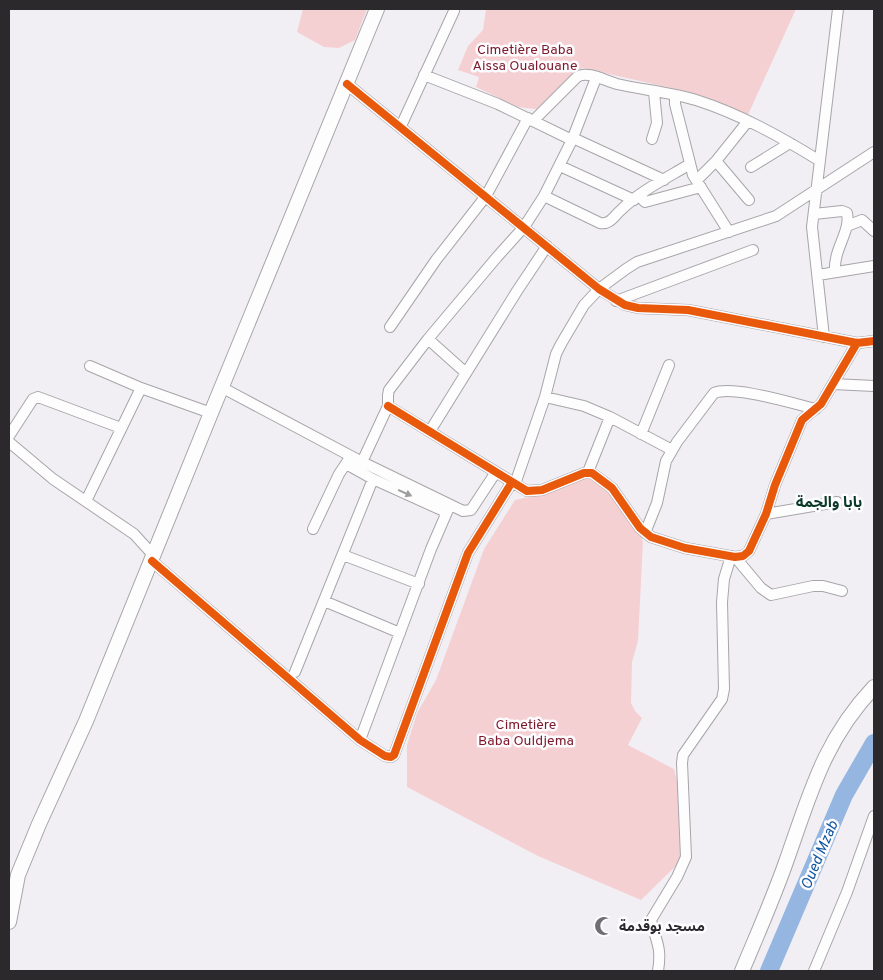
<svg xmlns="http://www.w3.org/2000/svg" width="883" height="980" viewBox="0 0 883 980" font-family="Overpass,'Noto Sans Arabic',sans-serif">
<style>
.green{fill:#f5d0d3}
.lines{fill:none;stroke-linecap:round;stroke-linejoin:round}
.river{stroke:#94b6e1;stroke-width:18}
.street-casing{stroke:#a7a5a9;stroke-width:12}
.secondary-casing{stroke:#a7a5a9;stroke-width:16}
.street{stroke:#fdfdfd;stroke-width:10}
.secondary{stroke:#fdfdfd;stroke-width:14}
.cycleway-casing{stroke:#fdfcfe;stroke-width:11}
.cycleway{stroke:#e8590c;stroke-width:8}
.oneway{fill:#9e9e9f}
.labels{text-anchor:middle;stroke-width:5;stroke-linejoin:round;paint-order:stroke}
.park-label{font-size:14px;fill:#7c182a;stroke:#fdfcfe}
.poi-label{font-size:14px;font-weight:bold;fill:#2b292c;stroke:#fdfcfe;text-anchor:start}
.neighbourhood-label{font-size:15px;font-weight:bold;fill:#0b3927;stroke:#fdfcfe}
.water-label{font-size:15px;font-style:italic;fill:#12579f;stroke:#fdfcfe}
</style>
<rect width="100%" height="100%" fill="#f2eff4"/>
<path class="green" d="M303,9h64l-12,31 -16,8 -15,-1 -27,-15z
M486,9h310l-49,108 -58,-25 -107,-24 -39,42 -25,-3 -42,-20 3,-10 -21,-7 10,-24 15,-16z
M589,477l25,18 29,46 -5,100 -6,21 -1,41 4,8 7,7 -14,27 46,24 3,12 3,6 -2,11 5,61 -42,41 -103,-44 -131,-69v-42l10,-32 19,-33 48,-131 31,-49 31,-7z"/>
<g class="lines">
<path class="river" d="M769,971l75,-176 30,-52"/>
<g class="street-casing">
<path id="street" d="M347,84l252,205 26,16 13,3 50,2 169,33 17,-2
M675,95v9l18,71 36,57
M533,121l44,-44c11,-7 28,4 40,7 26,6 53,8 79,16 44,14 85,37 124,61
M401,126l53,-115
M573,138l91,42
M652,139l5,-16 -3,-31
M572,140l24,-62
M716,161l33,39
M560,166l74,34
M751,167l39,-24
M697,180l19,-19 32,-40
M544,196l56,27c10,2 14,-7 21,-13 19,-19 46,-32 69,-46
M639,196l6,6 56,-15
M814,214l28,-3 5,2c4,19 -14,36 -12,59
M847,226l15,-6 12,11
M818,275l56,-9
M616,301l137,-51
M390,327l46,-67 50,-64 42,-78
M824,337l-12,-110 26,-218
M428,339l38,34
M90,366l51,22 70,25
M833,384l41,2
M221,387l141,75 101,49 8,-1 25,-38
M545,397l39,9 26,11 62,33
M388,406l139,85 15,-1 42,-17h8l20,15 28,40 11,9 34,11 50,9 8,-1 6,-5 17,-37 9,-29 27,-65 19,-16 36,-61
M430,431l87,-140 30,-45
M641,434l28,-69
M9,436l24,-37 5,-2 83,31
M9,442l44,37 81,55 20,22
M362,462l26,-56v-11l1,-5 39,-51 69,-82 27,-30 20,-31 28,-56 -74,-36 -74,-29
M346,464l27,15 73,33
M588,472l22,-55
M515,484l30,-87 11,-43 5,-10 23,-39 15,-16 27,-20 11,-7 139,-46 98,-64
M86,501l55,-113
M766,514l71,-12
M313,529l26,-55 10,-15
M645,533l12,-30 9,-42 11,-19 37,-49c20,-8 80,11 102,16
M343,555l76,29
M735,557l26,31 10,7 42,-9h10l19,5
M152,561l208,179 25,16 6,1 3,-2 74,-202 44,-71
M324,601l76,32
M295,672l78,-193
M360,740l71,-191 19,-44
M658,971c4,-24 -2,-29 -7,-51l26,-43 9,-20 -4,-94 1,-8 39,-56 2,-10 -2,-87 2,-23 7,-23
M814,971l33,-79 27,-76"/>
</g>
<g class="secondary-casing">
<path id="secondary" d="M9,922l9,-47 21,-51 47,-103 125,-308 166,-404
M742,971c15,-36 31,-72 44,-109 24,-67 37,-121 88,-175"/>
</g>
<use href="#street" class="street"/>
<use href="#secondary" class="secondary"/>
<g class="cycleway-casing">
<path id="cycleway" d="M347,84l252,205 26,16 13,3 50,2 169,33 17,-2
M388,406l139,85 15,-1 42,-17h8l20,15 28,40 11,9 34,11 50,9 8,-1 6,-5 17,-37 9,-29 27,-65 19,-16 36,-61
M152,561l208,179 25,16 6,1 3,-2 74,-202 44,-71"/>
</g>
<use href="#cycleway" class="cycleway"/>
</g>
<defs><path id="oneway-solid" d="M-6-.8H1V-3.2L6.5 0L1 3.2V.8H-6Z" transform="scale(1.25)"/></defs>
<use class="oneway" href="#oneway-solid" transform="translate(405 493) rotate(24)"/>
<defs>
<g id="mosque-bare" transform="scale(1.5)"><path d="M3.5-4.9A6 6 0 1 0 3.5 4.9A5 5 0 1 1 3.5-4.9Z" fill="#716e72" stroke="#fdfcfe" stroke-width="2.5" paint-order="stroke"/></g>
</defs>
<g fill-rule="evenodd">
<use href="#mosque-bare" x="604" y="926"/>
</g>
<g class="labels">
<g class="park-label">
<text x="525" y="54">Cimetière Baba<tspan x="525" dy="16">Aissa Oualouane</tspan></text>
<text x="526" y="729">Cimetière<tspan x="526" dy="16">Baba Ouldjema</tspan></text>
</g>
<g class="poi-label">
<text x="619" y="931">مسجد بوقدمة</text>
</g>
<g class="neighbourhood-label">
<text x="829" y="507">بابا والجمة</text>
</g>
<g class="water-label">
<text transform="translate(819 855) rotate(-67)" y="5">Oued Mzab</text>
</g>
</g>
<rect width="883" height="980" fill="none" stroke="#2b292c" stroke-width="20"/>
</svg>
